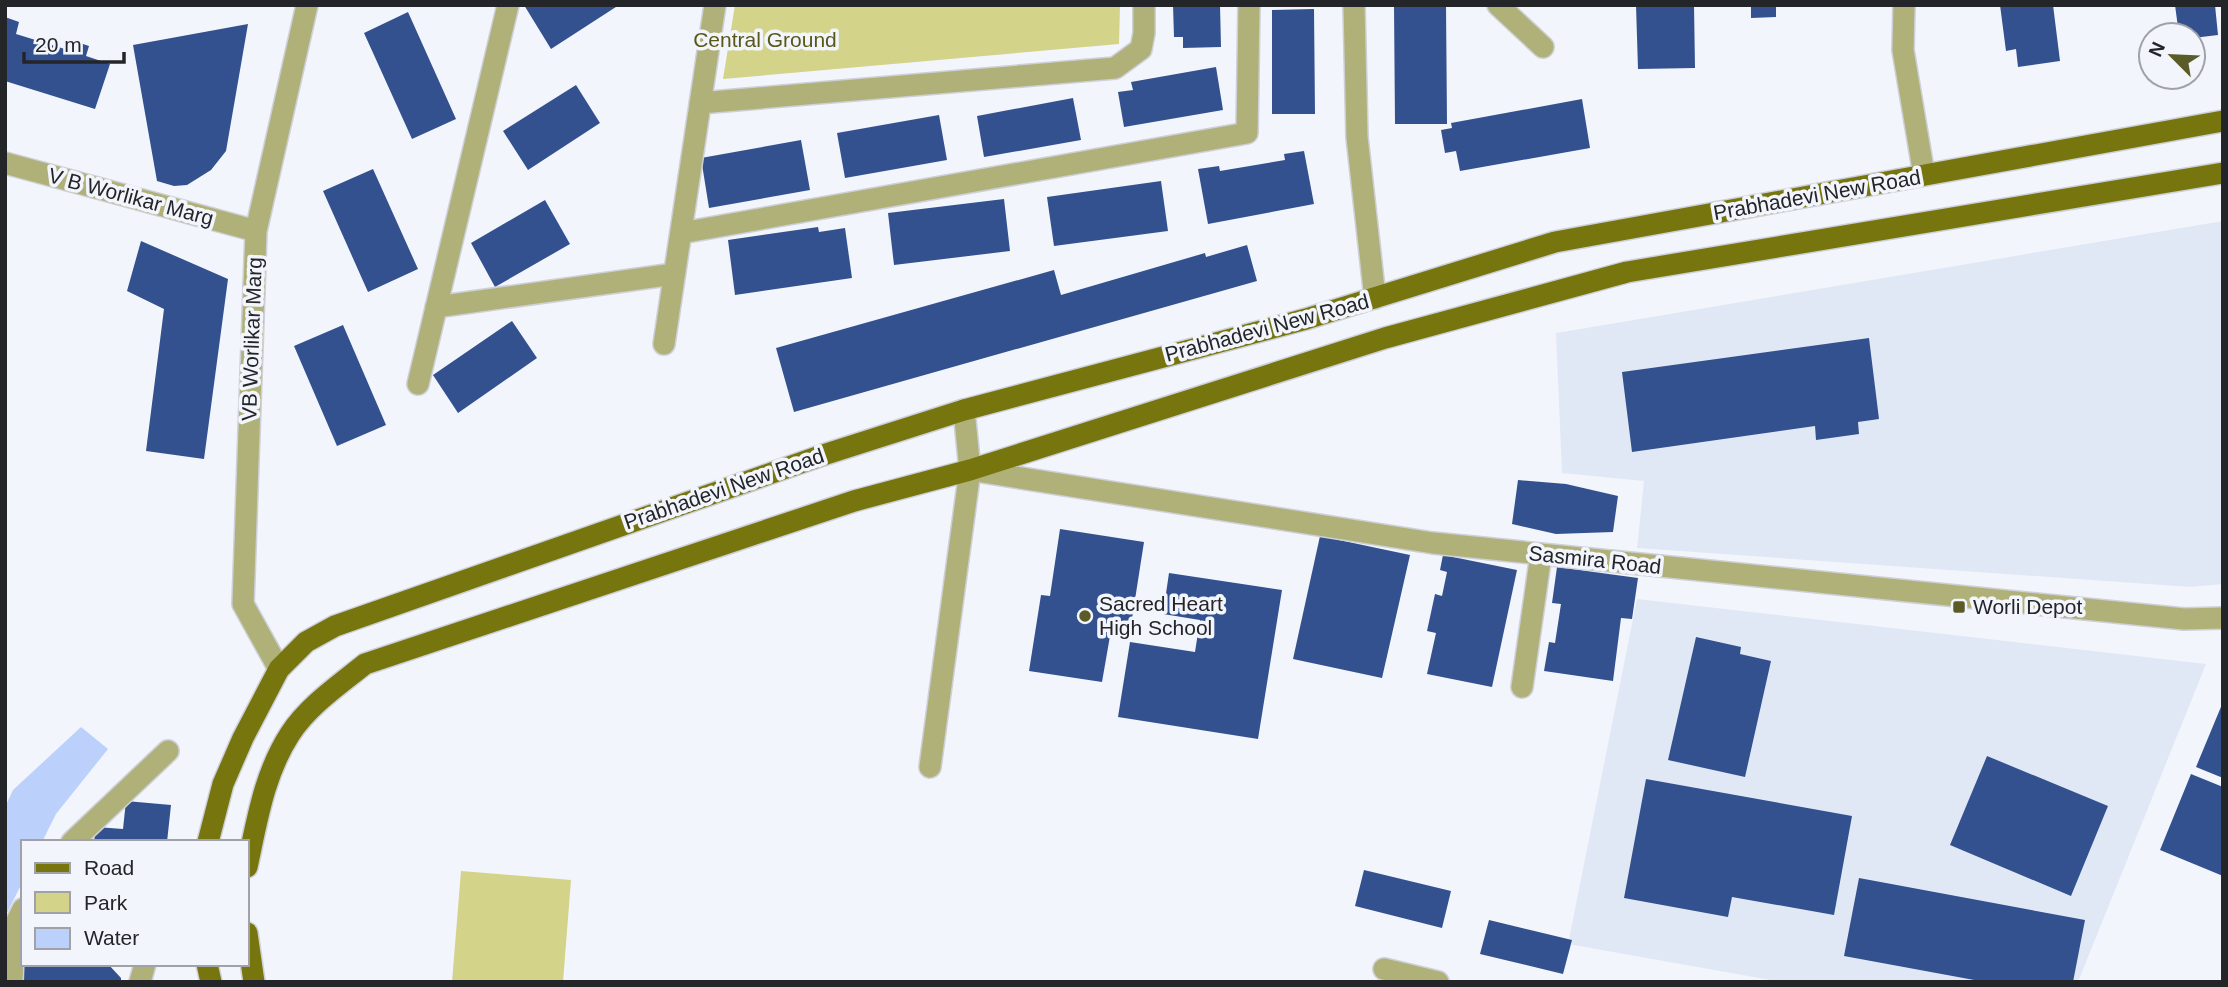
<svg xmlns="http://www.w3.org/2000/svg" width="2228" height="987" viewBox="0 0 2228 987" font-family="Helvetica,sans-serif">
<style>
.built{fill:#e1e8f5}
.green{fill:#d3d38a}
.water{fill:#bbd1fc}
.building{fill:#33518f}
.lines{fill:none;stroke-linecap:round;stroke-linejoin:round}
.minor-casing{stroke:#cdd0d6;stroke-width:24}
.major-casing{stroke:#cdd0d6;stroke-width:24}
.minor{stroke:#b0b179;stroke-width:21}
.major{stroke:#77750d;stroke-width:21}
.poi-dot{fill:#5b5b28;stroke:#f2f5fc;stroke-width:2.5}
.labels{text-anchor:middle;stroke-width:7;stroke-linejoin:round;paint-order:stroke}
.park-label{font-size:21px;fill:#595819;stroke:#f2f5fc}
.street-label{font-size:21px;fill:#242528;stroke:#f2f5fc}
.poi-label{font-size:21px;fill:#242528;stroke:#f2f5fc;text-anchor:start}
</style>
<rect width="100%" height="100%" fill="#f2f5fc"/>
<path class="built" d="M2223,221v363l-32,3 -554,-39 7,-67 -82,-8 -6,-140z
M1637,599l569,65 -128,318h-296l-214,-38z"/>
<path class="green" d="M735,5h385l-1,39 -396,35z
M461,871l110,9 -8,102h-111z"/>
<path class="water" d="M81,727l27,22 -52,65 -14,28h-19v39l-18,36v-110l8,-17z"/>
<path class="building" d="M524,5h95l-68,44z
M1173,5h47l1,42 -38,1v-11h-9z
M1394,5h52l1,119h-52z
M1636,5h58l1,63 -57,1z
M1751,5h25v12l-25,1z
M2000,5h53l7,56 -42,6 -2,-18 -10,2z
M2175,5h40l3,30 -25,3v-3h-14z
M1314,9l1,105h-43v-104z
M408,12l48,107 -44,20 -48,-106z
M5,17l14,5 -3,12 52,16 3,-10 18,6 -3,10 24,8 -15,45 -90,-28z
M248,24l-22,127 -15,19 -24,15 -13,1 -17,-5 -24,-136z
M1216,67l7,43 -99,17 -6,-35 15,-2 -2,-8z
M576,85l24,38 -72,47 -25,-39z
M1073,98l8,42 -97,17 -7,-41z
M1582,99l8,49 -130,23 -4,-20 -11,2 -4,-23 11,-2 -1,-5z
M939,115l8,45 -102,18 -8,-45z
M801,140l9,50 -101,18 -8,-50z
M1304,151l10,53 -106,20 -10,-55 21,-3 1,5 65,-11 -1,-6z
M373,169l45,100 -50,23 -45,-101z
M1161,181l7,50 -114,15 -7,-49z
M1004,199l6,52 -116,14 -6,-52z
M545,200l25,44 -75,43 -24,-44z
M818,227l1,5 26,-4 7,50 -117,17 -7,-55z
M141,241l87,38 -24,180 -58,-8 18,-142 -37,-18z
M1247,245l10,36 -463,131 -18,-64 278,-78 7,25 144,-42 1,4z
M512,321l25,37 -79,55 -25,-38z
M343,325l43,100 -49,21 -43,-100z
M1869,338l10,81 -21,3 1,12 -43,6 -1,-14 -183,26 -10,-80z
M1518,480l48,4 52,12 -5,36 -57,2 -44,-10z
M1060,529l84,13 -15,96 -19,-2 -8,46 -73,-11 12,-76 9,1z
M1320,536l90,19 -28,123 -89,-19z
M1443,555l74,15 -25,117 -65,-13 9,-41 -9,-2 8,-37 7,2 5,-24 -7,-2z
M1557,567l81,11 -6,41 -11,-1 -8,63 -69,-10 5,-29 6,1 6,-39 -9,-1z
M1169,573l113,17 -24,149 -140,-22 12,-75 65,10 5,-32 -37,-6z
M1696,637l45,10 -1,7 31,7 -26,116 -77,-17z
M2223,702v76l-27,-11z
M1987,756l121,50 -37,90 -121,-51z
M2191,774l32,13v89l-63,-26z
M1646,779l206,37 -18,99 -102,-18 -4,20 -104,-19z
M126,801l45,4 -4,37h-73l2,-15 27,2z
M1364,870l87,21 -9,37 -87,-22z
M1859,878l226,42 -12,62h-88l-141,-26z
M1489,920l83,20 -9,34 -83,-20z
M23,964h85l13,14v4h-105z"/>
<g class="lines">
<g class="minor-casing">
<path id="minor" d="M1354,5l3,132 18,161
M1498,5l45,42
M1904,5l-1,45 21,125
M700,103l415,-35 26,-19 3,-16v-28
M5,163l251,68
M681,233l566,-100 2,-128
M436,307l238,-33
M664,344l51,-339
M418,384l90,-379
M970,470l463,73 751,76 39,-1
M279,669l-36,-65 13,-373 51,-226
M1522,687l19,-133
M930,767l40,-297 -6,-60
M72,842l96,-91
M1384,969l54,13
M12,982l2,-55 9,-18
M140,982l5,-18"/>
</g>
<g class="major-casing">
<path id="major" d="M208,842l15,-58 20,-46 36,-69 27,-27 29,-16 488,-171 141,-45 342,-91 249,-77 668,-121
M247,867c10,-46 17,-93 43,-133 18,-28 49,-49 75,-70l489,-163 116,-31 415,-132 242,-66 596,-99
M247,933l7,49
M207,964l4,18"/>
</g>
<use href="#minor" class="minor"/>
<use href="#major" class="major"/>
</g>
<g class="poi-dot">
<rect x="1952" y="600" width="14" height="14" rx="3.5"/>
<circle cx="1085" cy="616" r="7"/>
</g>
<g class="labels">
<g class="park-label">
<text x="765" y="47">Central Ground</text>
</g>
<g class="street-label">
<text transform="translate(1817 195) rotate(-10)" y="7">Prabhadevi New Road</text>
<text transform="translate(131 197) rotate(15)" y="7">V B Worlikar Marg</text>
<text transform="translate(1267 328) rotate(-15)" y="7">Prabhadevi New Road</text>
<text transform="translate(252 339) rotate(-88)" y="7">VB Worlikar Marg</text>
<text transform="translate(724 489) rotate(-19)" y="7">Prabhadevi New Road</text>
<text transform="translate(1595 560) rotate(6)" y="7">Sasmira Road</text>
</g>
<g class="poi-label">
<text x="1099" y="611">Sacred Heart<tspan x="1099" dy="24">High School</tspan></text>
<text x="1973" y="614">Worli Depot</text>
</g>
</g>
<rect width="2228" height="987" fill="none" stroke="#242528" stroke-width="14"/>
<rect x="21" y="840" width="228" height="126" fill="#f2f5fc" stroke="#a0a2a7" stroke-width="2"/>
<rect x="35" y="863" width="35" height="10" fill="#77750d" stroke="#a0a2a7" stroke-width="2"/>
<text x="84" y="875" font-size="21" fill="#242528">Road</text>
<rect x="35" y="892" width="35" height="21" fill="#d3d38a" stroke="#a0a2a7" stroke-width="2"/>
<text x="84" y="910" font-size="21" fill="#242528">Park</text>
<rect x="35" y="928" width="35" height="21" fill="#bbd1fc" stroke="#a0a2a7" stroke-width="2"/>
<text x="84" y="945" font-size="21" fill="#242528">Water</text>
<g transform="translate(2172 56) rotate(294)"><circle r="33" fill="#f2f5fc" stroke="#a0a2a7" stroke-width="2"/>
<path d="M0-5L12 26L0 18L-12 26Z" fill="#5b5b28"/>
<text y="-10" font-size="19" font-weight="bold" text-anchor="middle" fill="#242528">N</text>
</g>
<path d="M24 52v10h100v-10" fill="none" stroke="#242528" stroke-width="3.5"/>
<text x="35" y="52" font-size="21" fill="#242528" stroke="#f2f5fc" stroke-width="5" paint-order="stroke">20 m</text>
</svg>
